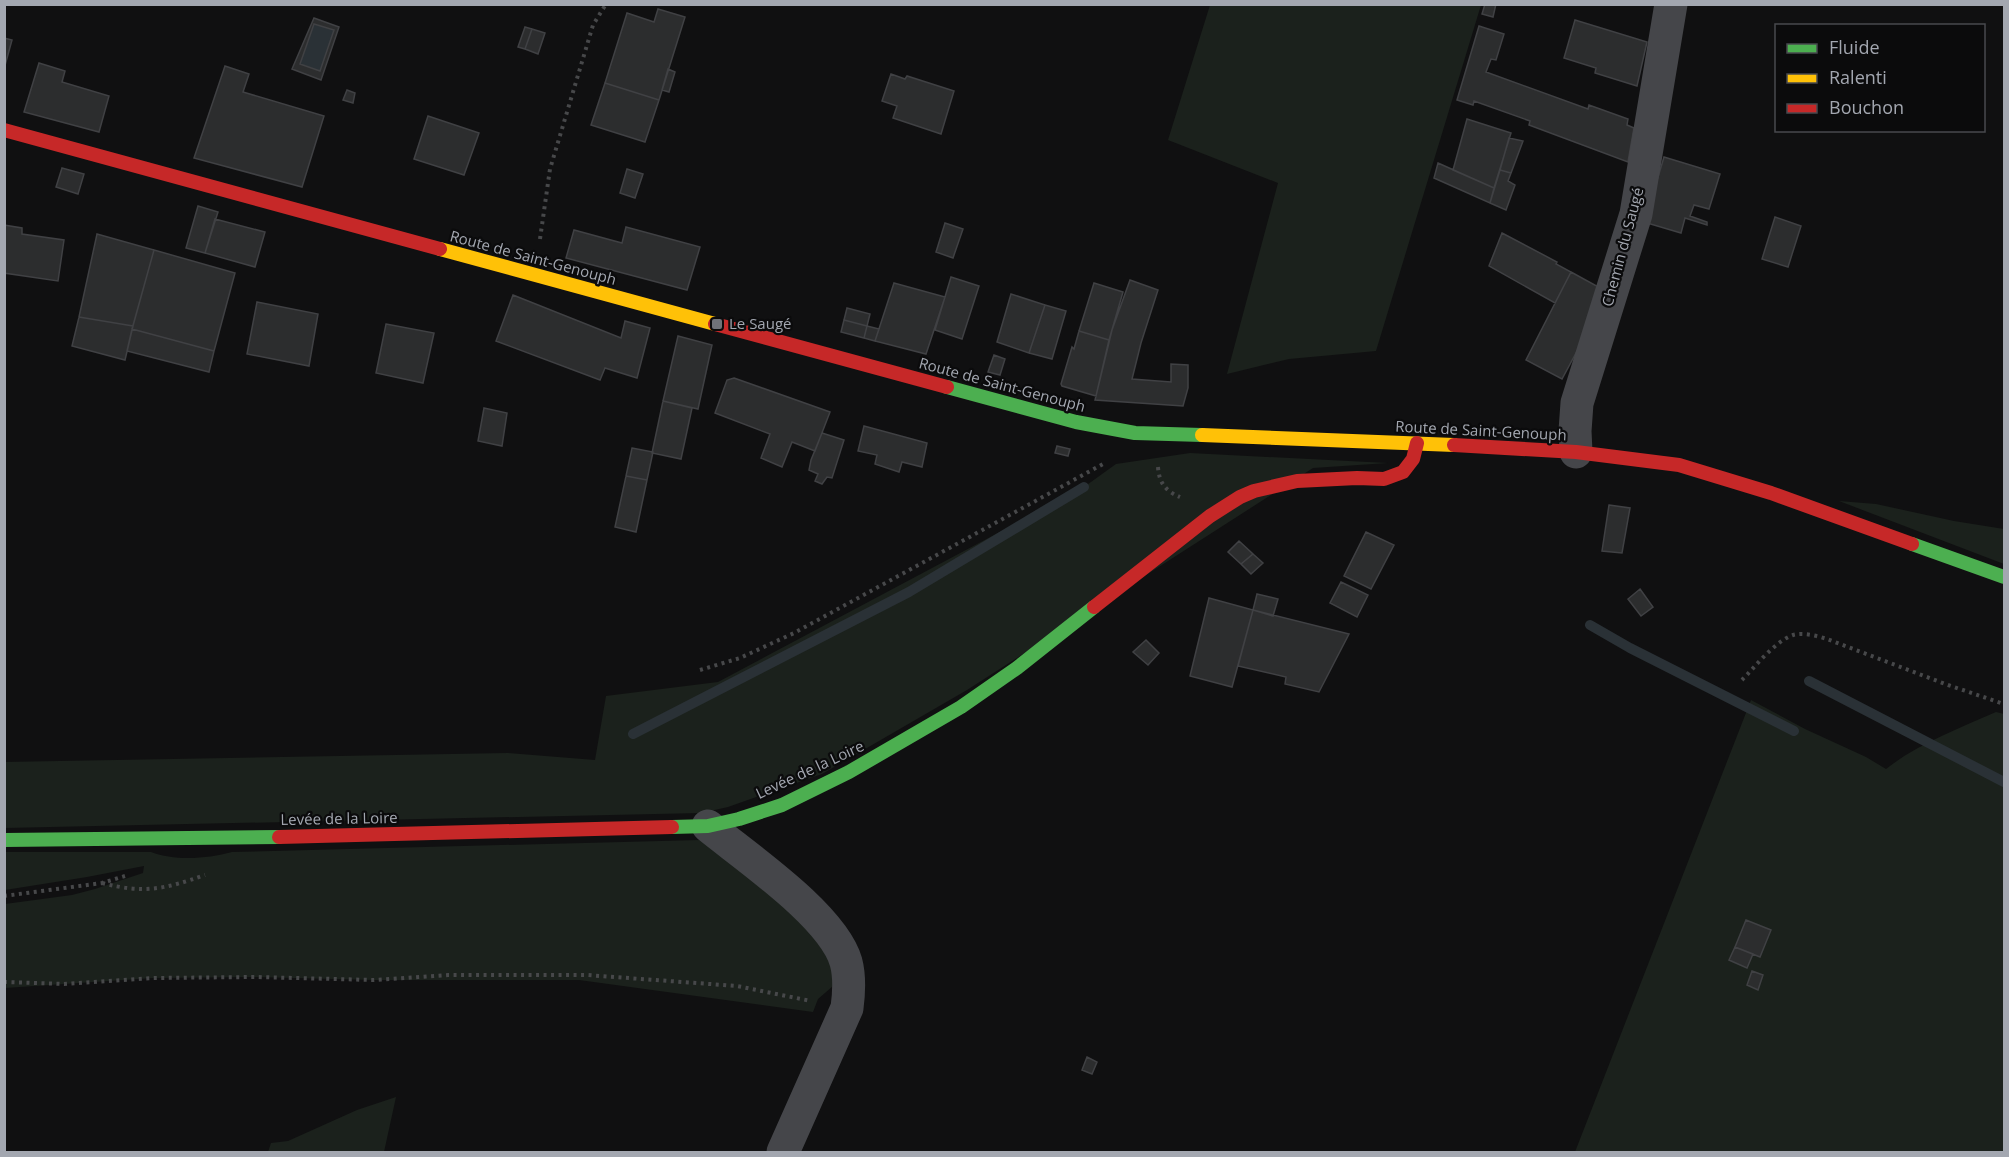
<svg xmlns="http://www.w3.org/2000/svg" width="2009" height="1157" viewBox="0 0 2009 1157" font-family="'Open Sans',sans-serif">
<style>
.green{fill:#1b211c}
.water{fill:#2a3136}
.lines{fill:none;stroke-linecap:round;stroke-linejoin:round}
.stream{stroke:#2a3136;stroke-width:10}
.building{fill:#2c2d2e;stroke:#404144;stroke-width:1.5;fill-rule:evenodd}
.path{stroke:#47484a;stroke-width:4;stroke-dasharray:3 4.5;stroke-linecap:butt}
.street{stroke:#45464a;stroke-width:33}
.fast{stroke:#4caf50;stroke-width:14}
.slow{stroke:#ffc107;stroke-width:14}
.jam{stroke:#c62828;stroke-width:14}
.poi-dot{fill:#707278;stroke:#0b0b0c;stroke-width:2}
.labels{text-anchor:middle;stroke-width:4.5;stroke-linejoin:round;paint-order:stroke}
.street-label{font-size:15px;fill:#a3a7b0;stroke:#0b0b0c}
.poi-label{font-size:15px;fill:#a3a7b0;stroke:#0b0b0c;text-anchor:start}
</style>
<rect width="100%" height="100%" fill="#101011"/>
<path class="green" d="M1210,5h271l-105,346 -87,8 -62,15 51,-191 -110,-43z
M1190,453l198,10 -75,5 -346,222 -145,84 -94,33 -27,6 -696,15 -1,-66 504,-9 87,7 11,-64 112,-14 366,-195 32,-23z
M1839,501l37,3 78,17 50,8v35z
M1751,700l54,29 61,28 20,12c33,-26 72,-40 110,-57l8,2v438h-429z
M699,840l14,4 65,51 53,60 2,31 -15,13 -5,13 -234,-32h-205l-119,-3 -102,1 -148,10v-84l67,-9 23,-6 48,-16 1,-7 -57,11 -82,13v-38h146c23,9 56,7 81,0z
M396,1097l-12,55h-116l3,-9 17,-2 69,-31z"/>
<path class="water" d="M314,24l20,6 -14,41 -20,-7z"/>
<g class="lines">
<path class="stream" d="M1590,625l40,23 164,83
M1809,681l195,101
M633,734l276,-142 175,-105"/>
</g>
<path class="building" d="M1485,4h11l-3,13 -11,-3z
M658,9l27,8 -26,83 -54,-17 22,-70 27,9z
M314,18l25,9 -18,53 -29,-11zM314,24l20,6 -14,41 -20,-7z
M1575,20l72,22 -10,44 -42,-13 1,-5 -32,-10z
M1479,26l25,8 -8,26 -5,-1 -5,13 102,37 1,-4 39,14 -1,6 7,3 -6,34 -99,-37 1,-4 -56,-20 -1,4 -16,-5z
M525,27l7,2 -7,20 -7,-2z
M532,29l13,4 -7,21 -13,-5z
M4,38l8,2 -8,29z
M39,63l26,8 -3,11 47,14 -10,36 -75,-20z
M225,66l24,8 -6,18 81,24 -22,71 -108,-29z
M668,69l7,3 -6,20 -7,-2z
M891,74l14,5 2,-3 47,15 -13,43 -48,-16 4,-12 -15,-5z
M605,83l54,17 -14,42 -54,-17z
M347,90l8,3 -2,10 -10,-3z
M428,116l51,17 -15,42 -50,-16z
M1467,119l44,14 -17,55 -41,-18z
M1509,138l14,3 -12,32 -11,-3z
M1664,157l56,17 -11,35 -15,-4 -4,11 17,6v3l-22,-7 -4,15 -34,-10 3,-19z
M1438,163l56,25 -4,15 -56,-25z
M62,168l22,6 -6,20 -22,-7z
M627,169l16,5 -8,24 -15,-5z
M1500,170l11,3 -3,8 7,4 -9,25 -16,-7z
M198,206l20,6 -13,41 -19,-5z
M1775,217l26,9 -13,41 -26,-8z
M215,219l50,13 -10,35 -50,-14z
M945,223l18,6 -10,29 -17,-6z
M4,225l18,3v6l42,6 -6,41 -54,-8z
M626,227l74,20 -13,43 -121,-32 8,-28 48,13z
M1502,233l55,29 -1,2 15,8 -16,31 -66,-37z
M97,234l57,16 -21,76 -54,-9z
M154,250l81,23 -21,78 -82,-22z
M1571,272l33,18 -21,50 -21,39 -36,-19z
M951,277l28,9 -17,53 -27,-9z
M1130,280l28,10 -17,53 -9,36 39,3v-18l17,1v23l-5,18 -88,-6 17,-70z
M894,283l51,14 -19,57 -51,-13z
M1094,283l29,9 -14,48 -30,-9z
M1011,294l34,11 -16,48 -32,-11z
M513,295l108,43 4,-17 25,7 -13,50 -32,-10 -5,12 -104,-39z
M257,302l61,12 -9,52 -62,-12z
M1045,305l21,6 -14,48 -23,-6z
M847,308l23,6 -3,12 -23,-6z
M79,317l54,9 -8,34 -53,-14z
M844,320l23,6 -3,12 -23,-6z
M386,324l48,9 -11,50 -47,-10z
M867,326l12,3 -4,12 -11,-3z
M132,329l82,22 -5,21 -82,-21z
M1079,331l30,9 -13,56 -34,-10 -1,-2 11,-37 2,2z
M678,336l34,9 -14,64 -35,-8z
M994,355l11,4 -5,16 -12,-3z
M734,378l96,34 -15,39 -23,-9 -10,25 -21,-9 9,-24 -55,-21 12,-33z
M663,401l29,7 -11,51 -29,-6z
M484,408l23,5 -5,33 -24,-5z
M864,426l63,17 -5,24 -20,-5 -3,10 -24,-8 2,-9 -19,-4z
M822,433l22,7 -12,38 -5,-1 -5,7 -7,-3 3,-7 -9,-4 2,-10z
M1057,446l13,3 -2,7 -13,-3z
M632,448l21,4 -6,28 -21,-4z
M626,476l21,4 -11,52 -21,-5z
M1609,505l21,3 -8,45 -20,-2z
M1366,532l28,13 -23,44 -27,-13z
M1239,541l14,13 -12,10 -13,-12z
M1253,554l10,9 -12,11 -10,-10z
M1341,582l27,13 -11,22 -27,-14z
M1640,589l13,18 -12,9 -13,-17z
M1257,594l21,5 -5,17 -20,-6z
M1209,598l44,12 -21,77 -42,-11z
M1253,610l96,24 -30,58 -34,-8 1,-7 -48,-11z
M1146,640l13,13 -11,12 -15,-13z
M1746,920l25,10 -11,27 -25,-10z
M1735,947l18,7 -6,14 -18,-8z
M1752,971l11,4 -5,15 -11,-5z
M1087,1057l10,5 -5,12 -10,-4z"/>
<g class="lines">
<path class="path" d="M540,239l10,-70 43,-144 13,-21
M1158,467c1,15 7,24 22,30
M700,670l40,-12 54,-25 309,-169
M1742,680c13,-13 33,-39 51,-45 11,-3 24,1 34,4l121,46 56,19
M102,883c42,11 63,6 103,-8
M4,896l98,-13 23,-7
M4,982l60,2 89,-6 102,-1 119,3 74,-5h139l150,11 74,15"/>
<path class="street" d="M1576,452l-1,-21 2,-28 59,-189 35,-210
M708,826c38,31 125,90 138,136 4,15 3,31 1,46l-64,144"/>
<path class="fast" d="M947,387l129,35 59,11 67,2
M1912,544l92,33
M672,827l36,-1 31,-7 43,-14 67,-33 112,-65 56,-39 77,-61
M4,840l275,-3"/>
<path class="slow" d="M440,249l275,75
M1202,435l252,10"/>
<path class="jam" d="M4,130l436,119
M715,324l232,63
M1454,445l122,7 103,13 92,28 141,51
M1094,607l116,-91 30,-19 14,-6 43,-10 60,-3 27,1 19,-7 10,-13 4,-16
M279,837l393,-10"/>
</g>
<rect class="poi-dot" x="711" y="318" width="12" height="12" rx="3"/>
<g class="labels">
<g class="street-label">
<text transform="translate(1623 247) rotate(-75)" y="5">Chemin du Saugé</text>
<text transform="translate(533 258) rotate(15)" y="5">Route de Saint-Genouph</text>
<text transform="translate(1002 385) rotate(15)" y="5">Route de Saint-Genouph</text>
<text transform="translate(1481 431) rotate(3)" y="5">Route de Saint-Genouph</text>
<text transform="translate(810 770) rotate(-25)" y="5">Levée de la Loire</text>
<text transform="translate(339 819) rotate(-1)" y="5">Levée de la Loire</text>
</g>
<g class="poi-label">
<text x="729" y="329">Le Saugé</text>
</g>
</g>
<rect width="2009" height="1157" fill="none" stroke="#a3a7b0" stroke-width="12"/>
<rect x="1775" y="24" width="210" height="108" fill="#0b0b0c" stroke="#48494e" stroke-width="1.5"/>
<rect x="1787" y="44" width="30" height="9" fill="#4caf50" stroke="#48494e" stroke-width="1.5"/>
<text x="1829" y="54" font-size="18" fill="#a3a7b0">Fluide</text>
<rect x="1787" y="74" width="30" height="9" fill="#ffc107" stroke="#48494e" stroke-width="1.5"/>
<text x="1829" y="84" font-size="18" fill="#a3a7b0">Ralenti</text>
<rect x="1787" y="104" width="30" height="9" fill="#c62828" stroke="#48494e" stroke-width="1.5"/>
<text x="1829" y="114" font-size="18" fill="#a3a7b0">Bouchon</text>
</svg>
